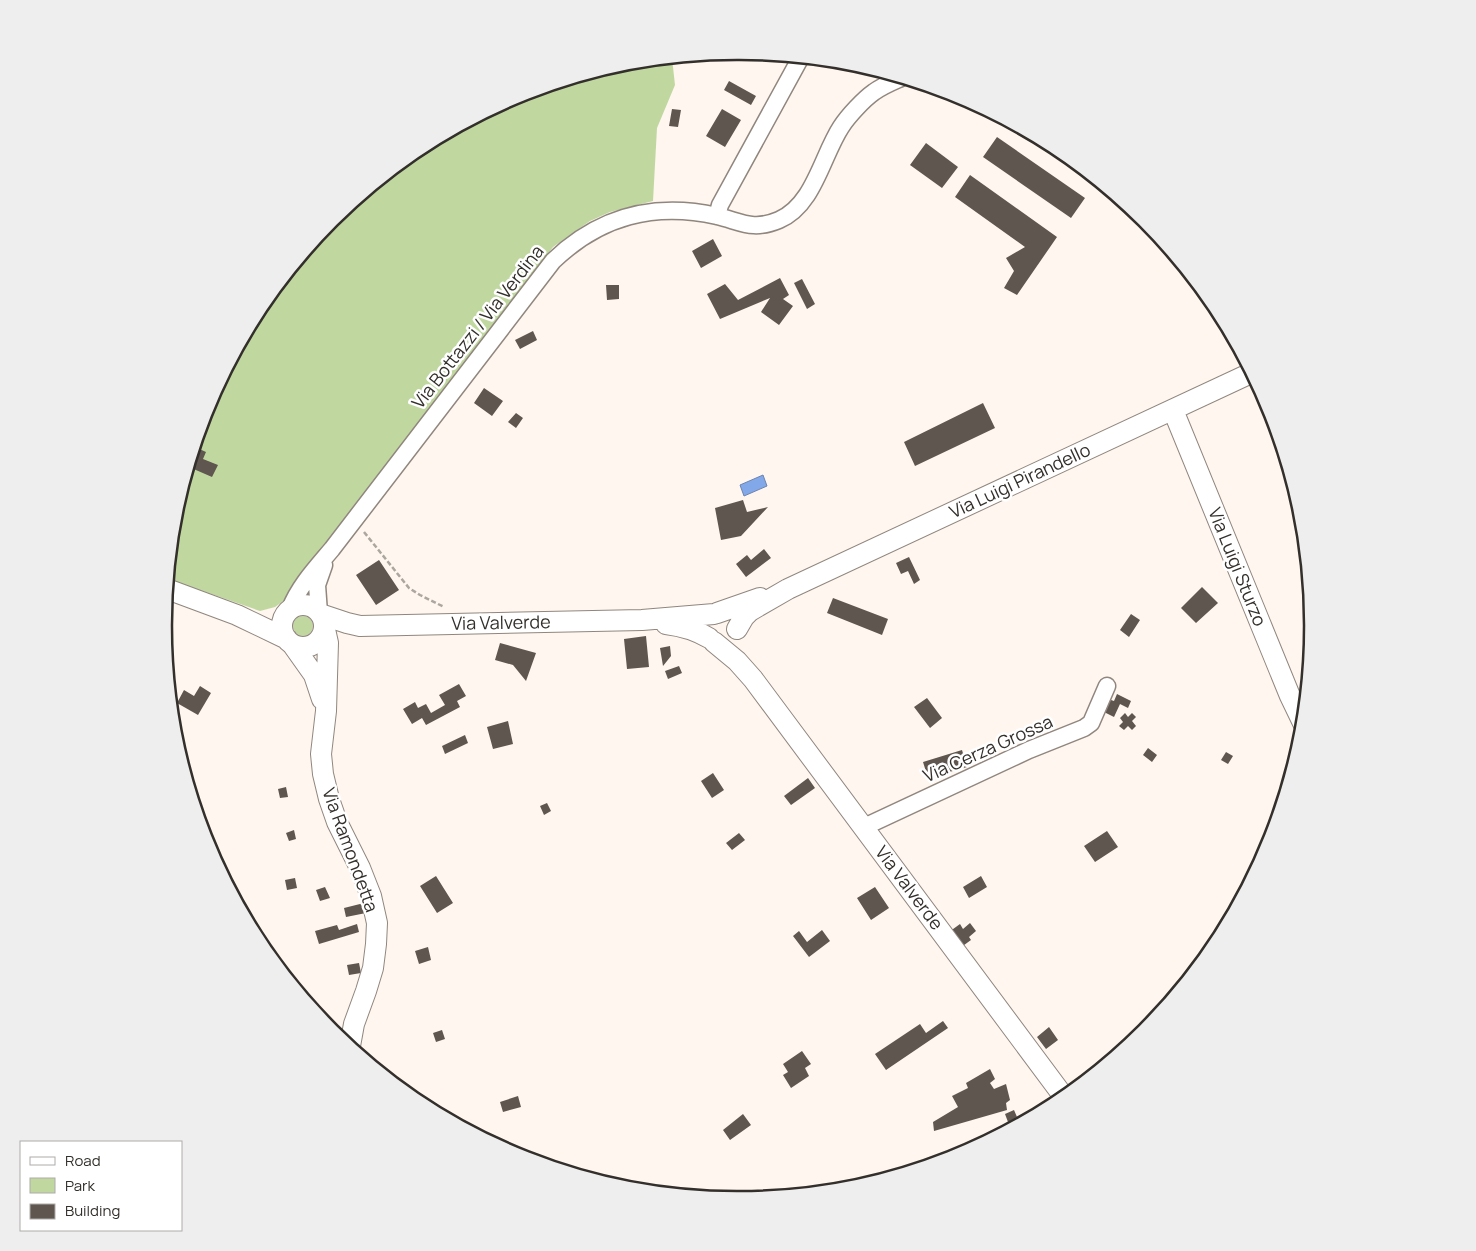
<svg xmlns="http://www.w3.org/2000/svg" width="1476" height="1251" viewBox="0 0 1476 1251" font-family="Manrope,sans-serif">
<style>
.green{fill:#c0d8a0}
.water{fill:#83a8ea;stroke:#6b84b1}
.building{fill:#5f564f}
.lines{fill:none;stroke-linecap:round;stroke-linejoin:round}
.minor-casing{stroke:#90867e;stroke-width:19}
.tertiary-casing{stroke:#90867e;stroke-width:22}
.path{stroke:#aca6a0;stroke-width:2.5;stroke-dasharray:5 2.5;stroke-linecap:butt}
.minor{stroke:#fff;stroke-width:16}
.tertiary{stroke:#fff;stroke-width:20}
.labels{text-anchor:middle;stroke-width:5;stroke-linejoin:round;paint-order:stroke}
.street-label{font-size:18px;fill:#332f2b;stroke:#fff}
.rim{fill:none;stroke:#332f2b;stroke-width:2.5}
</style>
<rect width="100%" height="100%" fill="#fef6ef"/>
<path class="green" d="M672,58l3,27 -18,43 -4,73 -43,11 -20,9 -37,26 -264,350 -14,10 -15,4 -92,-32 7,-66 33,-108 53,-99 71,-87 87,-71 100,-53 107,-33z
M293 626a10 10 0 1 1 20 0a10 10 0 1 1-20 0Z"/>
<path class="water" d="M763,475l4,11 -23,10 -4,-11z"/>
<path class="building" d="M729,81l27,15 -5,9 -27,-15z
M672,109l9,1 -3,17 -9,-1z
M722,109l19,11 -16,27 -19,-11z
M1021,129l36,19 41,34 -2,2 -75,-54z
M997,137l88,61 -14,20 -88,-61z
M926,143l32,24 -16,21 -32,-23z
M970,175l87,62 -40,58 -13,-7 10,-17 -8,-13 19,-11 -70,-50z
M713,239l9,17 -21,12 -9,-17z
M780,278l9,17 -6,4 10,7 -14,19 -18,-13 9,-14 -50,21 -13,-25 18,-10 13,16z
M802,279l13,25 -8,5 -13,-26z
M606,285h13v14l-12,1z
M533,331l4,9 -17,9 -5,-9z
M484,388l19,13 -11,15 -18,-13z
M983,403l12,25 -80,38 -11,-24z
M516,413l7,5 -7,10 -8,-6z
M195,447l11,5 -3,7 15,6 -6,12 -23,-10z
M743,500l4,12 21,-5 -27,29 -20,4 -6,-32z
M764,549l7,9 -25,19 -10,-13 11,-9 4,5z
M909,557l11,23 -6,4 -6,-13 -7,3 -5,-11z
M379,560l20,30 -23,15 -20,-30z
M1202,587l16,16 -22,20 -15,-15z
M833,598l55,21 -6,16 -55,-22z
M1131,614l9,6 -11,17 -9,-7z
M646,636l3,31 -22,2 -3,-30z
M500,643l36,10 -10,28 -13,-16 -18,-5z
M670,646l1,10 -8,10 -3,-18z
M679,666l3,7 -14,6 -3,-8z
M459,684l7,12 -9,5 3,6 -34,18 -4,-7 -10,6 -9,-15 12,-7 3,6 8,-4 5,9 14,-8 -6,-10z
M200,686l11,7 -13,22 -21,-12 7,-13 10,6z
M1117,694l14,7 -3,7 -8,-4 -6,13 -12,-6 6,-12 6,2z
M927,698l15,20 -12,10 -16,-21z
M1125,713l3,4 4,-4 4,4 -4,4 4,5 -4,4 -4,-4 -4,4 -5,-4 4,-4 -3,-4z
M508,721l5,23 -20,5 -6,-22z
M465,735l3,8 -23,11 -3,-8z
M1148,748l9,7 -5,7 -9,-7z
M962,750l5,17 -39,11 -5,-16z
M1226,752l7,4 -5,8 -7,-4z
M713,773l11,17 -12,8 -11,-17z
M808,778l7,10 -24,17 -7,-9z
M286,787l2,10 -8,1 -2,-9z
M547,803l4,8 -7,4 -4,-9z
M294,830l2,9 -7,2 -3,-8z
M1107,831l11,16 -23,15 -11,-16z
M739,833l6,7 -13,10 -6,-7z
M436,876l17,27 -16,10 -17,-27z
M981,876l6,11 -18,11 -6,-11z
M295,878l2,10 -10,2 -2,-10z
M325,887l5,11 -10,3 -4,-11z
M875,887l14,21 -18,12 -14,-22z
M364,903l2,10 -20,4 -2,-9z
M970,923l6,8 -7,6 2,3 -11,8 -11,-16 11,-8 3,5z
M357,924l2,8 -40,12 -4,-13 22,-6 2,5z
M822,930l8,11 -21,16 -16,-21 6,-5 8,11z
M428,947l3,13 -12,4 -4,-13z
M359,963l2,10 -12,2 -2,-10z
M943,1021l5,7 -62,42 -11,-16 45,-30 6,9z
M1049,1027l9,13 -12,9 -9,-12z
M442,1030l3,9 -9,3 -3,-9z
M802,1051l9,13 -6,4 4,8 -18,12 -8,-13 5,-3 -5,-8z
M990,1069l5,10 -5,4 4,6 12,-5 4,16 -4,3 1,7 -73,21 -1,-9 25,-15 -6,-11 16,-8 -2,-5z
M518,1096l3,11 -18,5 -3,-10z
M1014,1110l3,7 -9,5 -3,-8z
M743,1114l8,11 -21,15 -7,-10z"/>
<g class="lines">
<g class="minor-casing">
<path id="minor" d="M717,216l3,-11 81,-148
M290,609c9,-23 26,-41 42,-60l221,-288c47,-45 101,-59 164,-45 25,6 36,15 62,4 35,-15 43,-64 62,-93 7,-11 23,-28 33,-35 8,-6 18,-10 27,-14
M319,613l-2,-28 7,-20
M864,827l165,-77 55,-22 7,-5 16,-37"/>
</g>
<g class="tertiary-casing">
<path id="tertiary" d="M1173,410l117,286 13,27
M167,589l70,26 50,24
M282 626a21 21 0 1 1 42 0a21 21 0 1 1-42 0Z
M717,613l43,-15
M320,614l27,9 13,3 282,-6 72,-6
M666,624c16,2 30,6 43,14
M324,625l4,18 -2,68 -5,43 2,20 6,25 8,23 23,46 11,28 6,27 -1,21 -3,24 -7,23 -12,33 -4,22
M737,629l7,-12 6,-6 38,-22 463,-216
M714,642l23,19 16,18 311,418
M292,644l22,31 8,24"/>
</g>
<path class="path" d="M364,532l45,56 11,7 24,12"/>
<use href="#minor" class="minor"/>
<use href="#tertiary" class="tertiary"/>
</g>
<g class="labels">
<g class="street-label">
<text transform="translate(478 327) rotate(-52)" y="6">Via Bottazzi / Via Verdina</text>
<text transform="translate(1020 481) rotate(-25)" y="6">Via Luigi Pirandello</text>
<text transform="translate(1237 567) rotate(68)" y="6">Via Luigi Sturzo</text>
<text transform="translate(501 623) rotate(-1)" y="6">Via Valverde</text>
<text transform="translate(988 749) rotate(-24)" y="6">Via Cerza Grossa</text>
<text transform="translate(350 850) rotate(70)" y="6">Via Ramondetta</text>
<text transform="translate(909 888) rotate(53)" y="6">Via Valverde</text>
</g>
</g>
<path d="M0 0H1476V1251H0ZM737 60H739A565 565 0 0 1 1304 625V626A565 565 0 0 1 739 1191H737A565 565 0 0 1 172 626V625A565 565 0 0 1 737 60Z" fill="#efeeee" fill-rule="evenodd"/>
<path class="rim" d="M737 60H739A565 565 0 0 1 1304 625V626A565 565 0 0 1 739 1191H737A565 565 0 0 1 172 626V625A565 565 0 0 1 737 60Z"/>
<rect x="20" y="1141" width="162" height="90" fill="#ffffff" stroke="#adacaa"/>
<rect x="30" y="1157" width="25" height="8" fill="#ffffff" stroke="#adacaa"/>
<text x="65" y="1166" font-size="15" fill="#332f2b">Road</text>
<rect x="30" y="1178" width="25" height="15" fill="#c0d8a0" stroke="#adacaa"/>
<text x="65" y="1191" font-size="15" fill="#332f2b">Park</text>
<rect x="30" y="1204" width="25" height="15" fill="#5f564f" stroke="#adacaa"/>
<text x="65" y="1216" font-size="15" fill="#332f2b">Building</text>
</svg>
